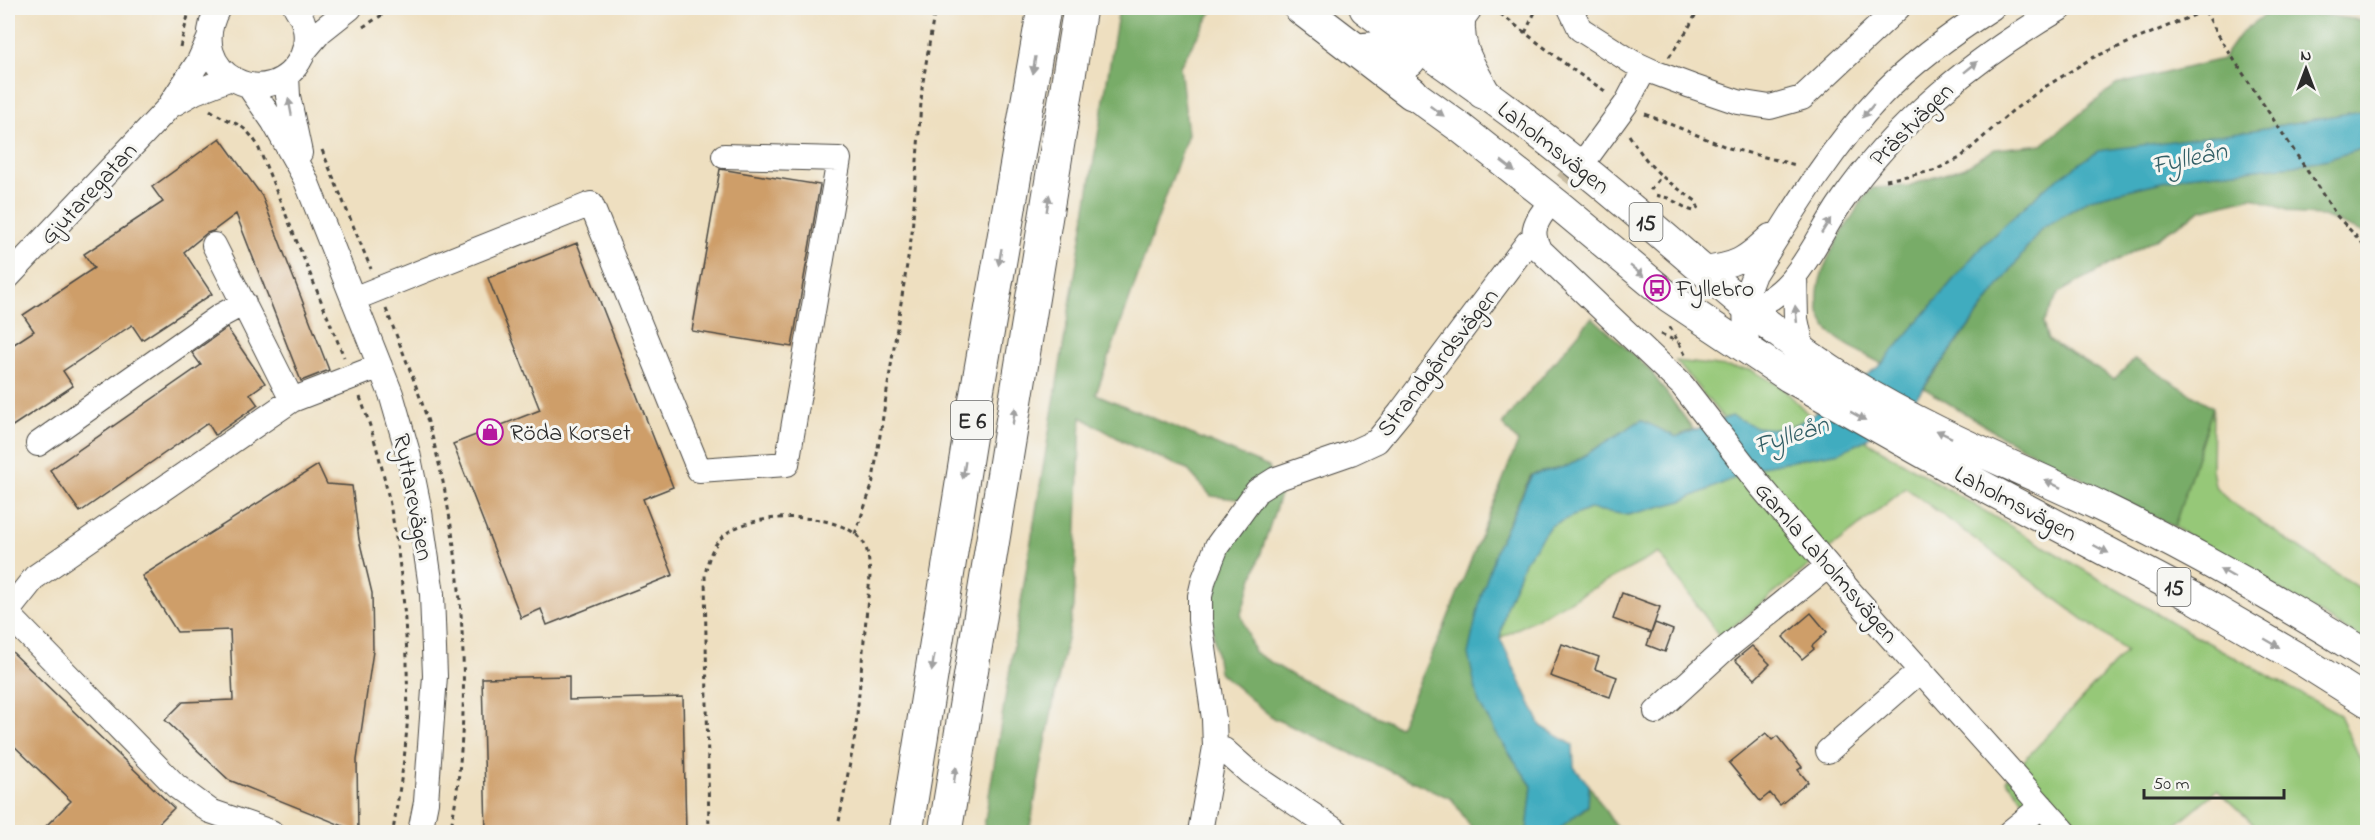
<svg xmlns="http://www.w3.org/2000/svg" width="2375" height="840" viewBox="0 0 2375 840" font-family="'Indie Flower',sans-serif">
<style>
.green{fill:#96c878;stroke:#607a52;stroke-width:1.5}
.forest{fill:#78ac68;stroke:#526c4a;stroke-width:1.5}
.water{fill:#40acbf;stroke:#366c75;stroke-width:1.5}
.building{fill:#ce9e69}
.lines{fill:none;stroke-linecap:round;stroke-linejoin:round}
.minor-tunnel{stroke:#c7bba2;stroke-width:24;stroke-dasharray:24 12;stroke-linecap:butt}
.minor-casing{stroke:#484641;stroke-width:26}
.major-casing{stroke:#484641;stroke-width:32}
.highway-casing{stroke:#484641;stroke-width:35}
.path{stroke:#484641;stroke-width:3;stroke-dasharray:4.5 4.5;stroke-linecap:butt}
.minor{stroke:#fff;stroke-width:24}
.major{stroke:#fff;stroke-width:30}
.highway{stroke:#fff;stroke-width:33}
.oneway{fill:#a0a0a0}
.labels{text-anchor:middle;stroke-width:6;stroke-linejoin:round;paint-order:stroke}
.shield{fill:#f6f6f2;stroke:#686867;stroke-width:1.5}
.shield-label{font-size:22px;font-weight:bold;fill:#2b2b2b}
.street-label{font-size:24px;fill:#2b2b2b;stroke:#f6f6f2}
.poi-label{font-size:24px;fill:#2b2b2b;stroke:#f6f6f2;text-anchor:start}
.water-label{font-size:26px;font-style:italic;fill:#335f66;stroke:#f6f6f2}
</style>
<rect width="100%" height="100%" fill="#f6f6f2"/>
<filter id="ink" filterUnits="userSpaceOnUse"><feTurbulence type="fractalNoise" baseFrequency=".0167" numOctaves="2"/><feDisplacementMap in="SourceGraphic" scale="12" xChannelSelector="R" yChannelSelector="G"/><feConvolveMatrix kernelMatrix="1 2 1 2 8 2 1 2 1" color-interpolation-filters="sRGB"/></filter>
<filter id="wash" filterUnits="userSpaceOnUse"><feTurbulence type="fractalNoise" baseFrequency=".008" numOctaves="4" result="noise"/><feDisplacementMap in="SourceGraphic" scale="24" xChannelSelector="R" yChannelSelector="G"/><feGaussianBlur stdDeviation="1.35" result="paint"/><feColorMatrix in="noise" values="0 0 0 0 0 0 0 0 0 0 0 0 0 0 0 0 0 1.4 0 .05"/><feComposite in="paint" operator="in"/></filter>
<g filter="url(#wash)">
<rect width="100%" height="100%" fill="#eedfc0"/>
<path class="green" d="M1676,361l75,9 31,17 29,30c-17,9 -37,17 -56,10 -8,-3 -15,-8 -23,-11l-8,3z
M2213,407l-1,63 3,15 13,15 139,94v48l-193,-115z
M1865,440l313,186 162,89 24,52 3,1v64h-105l-45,-42 -50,42h-115l-46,-52 120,-129 -220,-163 -186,149 -61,-84 -159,85 6,-31 18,-45 26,-36 39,-17 39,6 54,-14 80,-35 78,-14z"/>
<path class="forest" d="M1119,8h95l-34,58 8,68 -92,260 173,73 11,28 -39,119 13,38 41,25 104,50 44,-97 75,-188 -16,-18 90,-107 57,52 44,60 -17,8 -35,-17 -73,46 -37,9 -34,72 2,191 33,48 -5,46h-53l-22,-33 -179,-81 -54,-46 -7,-46 1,-41 13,-40 36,-43 -51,-6 -24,-27 -57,-24 -49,-28 -7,190 -19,87 -26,138h-46z
M2273,8l94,13v89l-113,20 -207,56 -66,61 -99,117c-14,-8 -40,-20 -51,-31 -37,-40 12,-100 34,-137l8,-8 35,-2 57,-19 30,-18 48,-5 73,-59 106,-26 17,-24z
M2367,147v87l-44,-18 -23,-1 -48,-18 -51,13 -47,30 -94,52 -17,31 5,17 66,39 21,-20 78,48 -39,120 -173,-91 -77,-48 117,-159 49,-30 97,-23 108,-11 33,-6z
M1589,785l30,47h-59v-5l28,-21z"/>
<path class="water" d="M2367,110v37l-39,12 -33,6 -108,11 -97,23 -49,30 -123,166 -53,45 -25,12 -78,14 -80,35 -54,14 -39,-6 -39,17 -26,36 -18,45 -6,31 41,88 32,19 1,22 15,18 -1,20 -27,22 -1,5h-33l5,-46 -33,-48 -20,-35 -11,-49 13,-58 16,-49 35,-72 36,-9 73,-46 35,17 56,-21 24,11 19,2 18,-3 18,-9 9,-9 62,-44 99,-117 66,-61 51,-35 156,-21z"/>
<g id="blocks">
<path class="building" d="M220,138l42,58 67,174 -28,11 -65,-167 -23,17 -6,2 -23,19 28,42 -70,46 -10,-15 -69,46 10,15 -65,43v-81l26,-17 -11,-16 71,-47 -10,-14 79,-52 -11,-15z
M720,169l100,16 -28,162 -100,-16z
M577,243l96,244 -30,12 30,76 -126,50 -6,-16 -20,9 -68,-174 87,-34 -52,-132z
M227,328l38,55 -15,11 8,11 -43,30 -7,-12 -128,89 -30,-42 151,-105 -9,-12z
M318,465l9,19 25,2 7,53 13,54 1,58 -16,109 1,72 -129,-52 -64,-60 18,-18 50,-2 -3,-70 -53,2 -35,-56z
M1622,593l38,14 -9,26 -38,-14z
M1811,613l16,19 -15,14 2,3 -12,10 -19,-22z
M1655,623l18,7 -8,22 -18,-7z
M1562,644l37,13 -4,12 22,8 -7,20 -60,-21z
M1752,646l18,18 -15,15 -20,-19z
M8,648l166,160 -24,24h-110l31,-31 -63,-61z
M569,676v24l114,-3 3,135h-200l-4,-154z
M1766,733l6,7 5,-4 25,31 -4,3 10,12 -28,23 -10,-12 -10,8 -31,-38z"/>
</g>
</g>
<g filter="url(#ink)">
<use href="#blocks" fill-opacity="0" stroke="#484641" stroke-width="1.5"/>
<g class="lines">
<path class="minor-tunnel" d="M1544,211l44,-55"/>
<g class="minor-casing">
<path id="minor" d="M218,8c-36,67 54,109 84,48 7,-16 4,-34 -6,-48
M1570,8l10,21 52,33 24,11 35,13 47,16 32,5 32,-9 96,-90
M304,51l17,-20 29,-23
M287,76l1,20 12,57
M248,85l25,36 32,57 86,216 17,59 12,59 12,82 3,82 -9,126 -6,30
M172,105l23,-13 36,-14
M1588,156l38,-52 19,-36
M1544,211c-10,13 -13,23 -5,38l143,136 76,98 94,111 213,238
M214,245l78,155
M1701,269c34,-3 44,-9 69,-33
M1795,276l1,43 7,33
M8,277l160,-169 31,-47 10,-22
M353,299l238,-95 108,266 88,-6 52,-305 -115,-3
M1745,308c49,-7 70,-68 95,-104 57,-84 135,-145 221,-196
M1748,351c-3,-29 -6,-49 6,-77 38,-61 77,-126 127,-179 33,-34 72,-62 111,-87
M38,444l182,-128 24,-13
M8,611l27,-34 257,-177 88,-34
M8,614l168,172 34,25 61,21
M1656,712l69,-63 103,-83
M1215,747l9,3 26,23 88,59
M1828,751l93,-81
M1200,832l15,-85 -1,-28 -14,-99v-24l4,-17 13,-33 40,-55 19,-12 75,-26 26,-12 23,-28 128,-171 6,-2
M2010,832l32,-26"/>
</g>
<g class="major-casing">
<path id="major" d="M1412,42c72,49 143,102 210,159 75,62 145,130 228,182 80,50 168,84 252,124 91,44 180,95 266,149
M1412,93l50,36 100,79 107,89 120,80 186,105 216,114 112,65 65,41"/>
</g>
<g class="highway-casing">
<path id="highway" d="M1301,8l111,85
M1366,8l46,34
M1459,17c-4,30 10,50 24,75
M1356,50c39,-2 86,-7 109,-42
M1409,60l6,-36 8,-16
M906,832l68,-423 70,-401
M945,832l135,-824"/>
</g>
<path class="path" d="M1493,8l83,64 32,21
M2205,11l18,32 114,173 31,33
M363,27l30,-19
M1525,33l12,-25
M180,47l10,-39
M1669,57l19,-28 11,-21
M210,110c21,15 31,9 47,34l87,213
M1645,114l84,34 67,17
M1629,135c22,35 33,43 67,66l2,6 -4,4 -4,-1 -22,-12 -13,-3
M322,150l49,119
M1886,180l47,-9 27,-13 51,-46 34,-25 47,-29 119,-50
M1650,190l10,-12
M386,309c12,31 25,62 36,94 41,123 54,302 28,429
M1670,327l17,31
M1661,334l17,8
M360,397c31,83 44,174 47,263 0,26 2,52 -1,78 -2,31 -9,63 -13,94
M855,534l17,-48 40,-253 10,-145 13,-80
M709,832l-4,-257c3,-15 6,-27 17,-38 27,-26 110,-26 137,0 10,9 10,26 11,39l-15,160 -18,96"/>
<use href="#minor" class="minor"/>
<use href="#major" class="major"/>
<use href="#highway" class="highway"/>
</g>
<defs><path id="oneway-solid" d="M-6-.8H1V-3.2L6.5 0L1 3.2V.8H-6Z" transform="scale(1.5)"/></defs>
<g class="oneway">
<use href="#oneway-solid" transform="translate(1034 65) rotate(100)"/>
<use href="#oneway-solid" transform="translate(1971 67) rotate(-39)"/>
<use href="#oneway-solid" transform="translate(290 107) rotate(-101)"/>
<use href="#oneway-solid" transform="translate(1437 111) rotate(36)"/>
<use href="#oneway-solid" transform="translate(1868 111) rotate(130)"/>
<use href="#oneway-solid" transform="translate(1508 166) rotate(38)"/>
<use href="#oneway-solid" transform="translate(1048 203) rotate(-81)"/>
<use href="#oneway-solid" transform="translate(1826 226) rotate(-58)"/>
<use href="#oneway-solid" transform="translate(1000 257) rotate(100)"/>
<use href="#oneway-solid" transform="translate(1637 271) rotate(39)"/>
<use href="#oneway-solid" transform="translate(1796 314) rotate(-96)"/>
<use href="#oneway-solid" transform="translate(1014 416) rotate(-81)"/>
<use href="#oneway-solid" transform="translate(1858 416) rotate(29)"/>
<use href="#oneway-solid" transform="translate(1944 434) rotate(-154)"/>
<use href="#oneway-solid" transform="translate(964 470) rotate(99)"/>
<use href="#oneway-solid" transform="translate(2053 484) rotate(-155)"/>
<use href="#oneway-solid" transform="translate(2101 549) rotate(28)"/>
<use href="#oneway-solid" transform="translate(2227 573) rotate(-150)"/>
<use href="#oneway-solid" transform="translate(2272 643) rotate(30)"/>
<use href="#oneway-solid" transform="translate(933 663) rotate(99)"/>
<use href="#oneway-solid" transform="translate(955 775) rotate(-81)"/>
</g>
</g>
<defs>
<g id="bus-ring" transform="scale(1.35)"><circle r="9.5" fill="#f6f6f2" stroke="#b5179e" stroke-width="1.5"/><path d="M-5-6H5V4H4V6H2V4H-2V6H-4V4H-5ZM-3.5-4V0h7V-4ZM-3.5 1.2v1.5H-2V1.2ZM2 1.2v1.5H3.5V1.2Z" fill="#b5179e"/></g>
<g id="shop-ring" transform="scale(1.35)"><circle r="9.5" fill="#f6f6f2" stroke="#b5179e" stroke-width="1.5"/><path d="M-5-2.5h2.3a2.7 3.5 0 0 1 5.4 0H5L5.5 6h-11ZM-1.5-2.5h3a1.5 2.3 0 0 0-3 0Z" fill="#b5179e"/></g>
</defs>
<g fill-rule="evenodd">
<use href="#bus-ring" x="1657" y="288"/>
<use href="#shop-ring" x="490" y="432"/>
</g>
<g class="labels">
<g class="shield">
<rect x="1629.5" y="203" width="33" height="38" rx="4.5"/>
<rect x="951" y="401" width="42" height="38" rx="4.5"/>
<rect x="2157.5" y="568" width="33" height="38" rx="4.5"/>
</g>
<g class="shield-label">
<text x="1646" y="230">15</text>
<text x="972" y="428">E 6</text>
<text x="2174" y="595">15</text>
</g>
<g class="street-label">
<text transform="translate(1911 124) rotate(-45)" y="8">Prästvägen</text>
<text transform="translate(1554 147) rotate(38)" y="8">Laholmsvägen</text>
<text transform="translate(88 193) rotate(-47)" y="8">Gjutaregatan</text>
<text transform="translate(1437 362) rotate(-52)" y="8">Strandgårdsvägen</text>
<text transform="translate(414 497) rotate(79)" y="8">Ryttarevägen</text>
<text transform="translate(2016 503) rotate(28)" y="8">Laholmsvägen</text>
<text transform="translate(1827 562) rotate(49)" y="8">Gamla Laholmsvägen</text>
</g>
<g class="poi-label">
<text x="1676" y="296">Fyllebro</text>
<text x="510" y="440">Röda Korset</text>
</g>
<g class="water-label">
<text transform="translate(2189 157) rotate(-12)" y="9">Fylleån</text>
<text transform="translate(1791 434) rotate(-18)" y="9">Fylleån</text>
</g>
</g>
<rect width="2375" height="840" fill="none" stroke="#f6f6f2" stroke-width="30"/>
<g transform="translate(2306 69)" stroke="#f6f6f2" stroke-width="4.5" paint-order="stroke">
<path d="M0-4.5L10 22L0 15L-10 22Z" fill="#2b2b2b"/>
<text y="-9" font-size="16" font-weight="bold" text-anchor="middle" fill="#2b2b2b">N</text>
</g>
<path d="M2144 789v9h140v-9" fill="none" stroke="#2b2b2b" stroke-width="3"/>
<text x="2153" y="789" font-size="18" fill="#2b2b2b" stroke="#f6f6f2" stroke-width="4.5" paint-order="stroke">50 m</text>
</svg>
